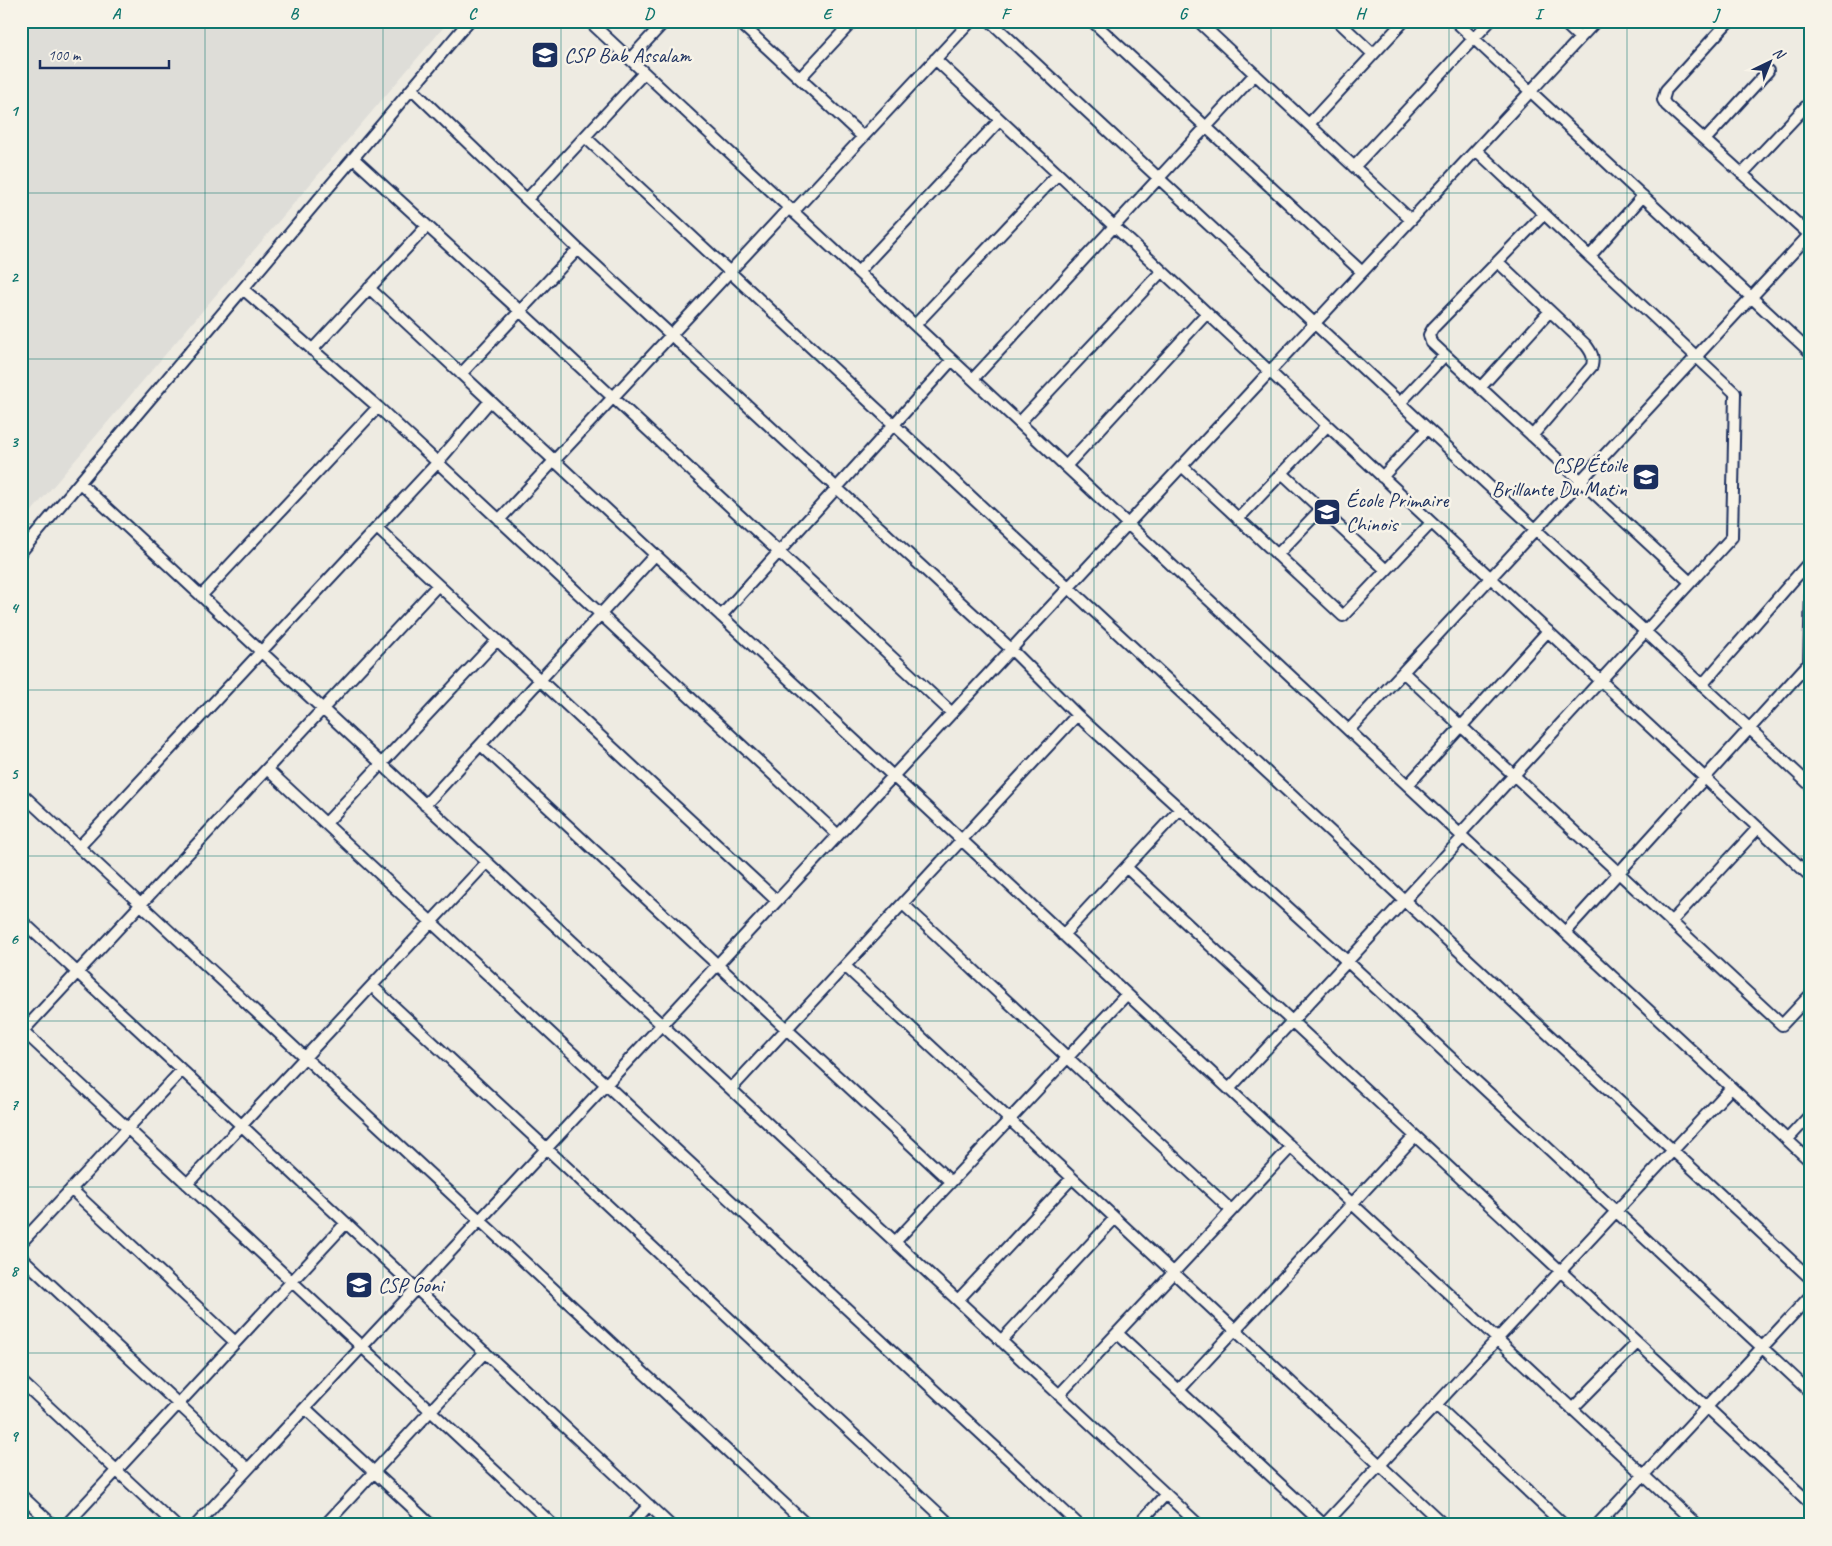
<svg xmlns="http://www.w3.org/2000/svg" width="1832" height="1546" viewBox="0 0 1832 1546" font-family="Caveat,sans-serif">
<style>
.built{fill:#deddd8}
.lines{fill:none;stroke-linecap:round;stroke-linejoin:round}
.minor-casing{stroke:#1b2f5e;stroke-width:14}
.minor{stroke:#f7f3e8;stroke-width:10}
.grid{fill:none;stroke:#0f766e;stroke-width:1;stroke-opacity:0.55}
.labels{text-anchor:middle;stroke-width:5;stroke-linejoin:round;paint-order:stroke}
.poi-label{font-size:21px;fill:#1b2f5e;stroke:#f7f3e8;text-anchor:start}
.neatline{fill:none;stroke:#0f766e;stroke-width:2}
.grid-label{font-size:16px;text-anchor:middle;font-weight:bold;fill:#0f766e}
</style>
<rect width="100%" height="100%" fill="#eeebe2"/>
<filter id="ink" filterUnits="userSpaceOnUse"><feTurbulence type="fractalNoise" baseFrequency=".02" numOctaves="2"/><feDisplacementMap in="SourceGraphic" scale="10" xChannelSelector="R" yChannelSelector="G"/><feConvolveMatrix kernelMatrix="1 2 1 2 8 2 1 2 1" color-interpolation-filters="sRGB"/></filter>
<g filter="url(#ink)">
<path class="built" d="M21,21h428l-428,503z"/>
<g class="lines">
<g class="minor-casing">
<path id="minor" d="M589,21l1222,1141
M738,21l125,116
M990,21l821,765
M1092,21l270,251
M1198,21l213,199
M1338,21l35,33
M1455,21l356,332
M1562,21l18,17
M1729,21l-63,69 -3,10 3,5 145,131
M630,59l35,-38
M935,59l876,818
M800,78l53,-57
M412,89l166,160 433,400 66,66 271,247 463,431
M1309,124l95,-103
M585,137l1226,1142
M1705,140l63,-69
M353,158l167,153 432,402
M1354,167l136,-146
M1742,174l69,-73
M528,198l116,-125
M793,212l178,-191
M1544,214l-111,114 -4,7 2,7 259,240
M1590,256l53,-60
M1498,262l88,83c6,8 8,12 6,21l-60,70
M858,272l142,-152
M369,288l1328,1237
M243,289l135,118 460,428
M915,325l143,-151
M312,350l115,-124
M461,374l117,-125
M973,379l282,-305
M1480,388l70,-77
M1400,403l45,-48
M1020,422l142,-151
M1066,466l141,-153
M1182,466l161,150 88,-93
M1282,473l104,97
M1382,477l45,-48
M80,483l1119,1042
M1238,519l89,-93
M499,520l290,-312
M377,528l400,373
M21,552l448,-531
M1277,555l44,-46
M201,596l177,-189
M721,616l231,-256
M1403,672l379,353 29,-31
M1702,685l109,-125
M1349,730l462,-497
M481,745l470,437
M267,769l812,756
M1408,785l140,-154
M21,793l786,732
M425,805l230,-250
M326,823l171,-183
M1460,834l272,-297 3,-144 -259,-243
M79,847l359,-385 52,-61
M1126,867l685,637
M903,904l328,306
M21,920l649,605
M1671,922l87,-94
M1565,932l244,-269 2,-74
M1063,935l117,-126
M845,966l599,559
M372,986l579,539
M21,1029l532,496
M21,1033l417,-448
M731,1089l346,-374
M1229,1089l234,-252
M1787,1140l24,-26
M187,1184l300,-322
M71,1189l164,153
M895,1242l232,-248
M21,1243l161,-173
M21,1257l227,212
M958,1300l114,-122
M1117,1333l207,192
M1001,1341l114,-123
M21,1381l154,144
M1179,1390l236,-254
M1059,1395l232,-248
M1436,1405l128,120
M305,1408l126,117
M1572,1409l65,-66
M21,1495l32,30
M66,1525l280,-302
M196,1525l1400,-1504
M325,1525l160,-173
M631,1525l18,-20
M1138,1525l28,-31
M1324,1525l407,-437
M1597,1525l214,-230"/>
</g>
<use href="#minor" class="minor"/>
</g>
</g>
<path class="grid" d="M205,21v1504M383,21v1504M561,21v1504M738,21v1504M916,21v1504M1094,21v1504M1271,21v1504M1449,21v1504M1627,21v1504M21,193h1790M21,359h1790M21,524h1790M21,690h1790M21,856h1790M21,1021h1790M21,1187h1790M21,1353h1790"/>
<defs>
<g id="school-square" transform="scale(1.4375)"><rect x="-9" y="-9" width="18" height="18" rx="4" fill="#1b2f5e" stroke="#f7f3e8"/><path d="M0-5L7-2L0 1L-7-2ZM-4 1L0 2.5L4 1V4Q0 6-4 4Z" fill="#fff"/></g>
</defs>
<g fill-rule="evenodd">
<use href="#school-square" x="545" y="55"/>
<use href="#school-square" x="1646" y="477"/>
<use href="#school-square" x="1327" y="512"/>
<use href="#school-square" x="359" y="1285"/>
</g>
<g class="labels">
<g class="poi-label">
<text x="564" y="62">CSP Bab Assalam</text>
<text x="1627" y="472" text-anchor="end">CSP Étoile<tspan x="1627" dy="24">Brillante Du Matin</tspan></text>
<text x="1346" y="507">École Primaire<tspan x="1346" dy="24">Chinois</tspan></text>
<text x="378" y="1292">CSP Goni</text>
</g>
</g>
<rect width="1832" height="1546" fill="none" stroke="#f7f3e8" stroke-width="55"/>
<g transform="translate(1770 62) rotate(43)" stroke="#f7f3e8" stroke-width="4" paint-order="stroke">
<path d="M0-4L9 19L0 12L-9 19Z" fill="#1b2f5e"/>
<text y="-8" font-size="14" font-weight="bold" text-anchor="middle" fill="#1b2f5e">N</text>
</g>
<path d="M40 60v8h129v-8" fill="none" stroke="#1b2f5e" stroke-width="2.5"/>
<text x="48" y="60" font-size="15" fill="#1b2f5e" stroke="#f7f3e8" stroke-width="4" paint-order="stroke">100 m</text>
<rect x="28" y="28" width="1776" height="1490" class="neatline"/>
<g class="grid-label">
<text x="116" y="19">A</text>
<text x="294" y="19">B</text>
<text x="472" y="19">C</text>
<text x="649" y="19">D</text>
<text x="827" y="19">E</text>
<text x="1005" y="19">F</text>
<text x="1183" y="19">G</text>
<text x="1360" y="19">H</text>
<text x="1538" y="19">I</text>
<text x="1716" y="19">J</text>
<text x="14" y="116">1</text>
<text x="14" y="282">2</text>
<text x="14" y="447">3</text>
<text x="14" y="613">4</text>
<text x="14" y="779">5</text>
<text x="14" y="944">6</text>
<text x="14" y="1110">7</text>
<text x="14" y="1276">8</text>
<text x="14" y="1441">9</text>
</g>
</svg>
